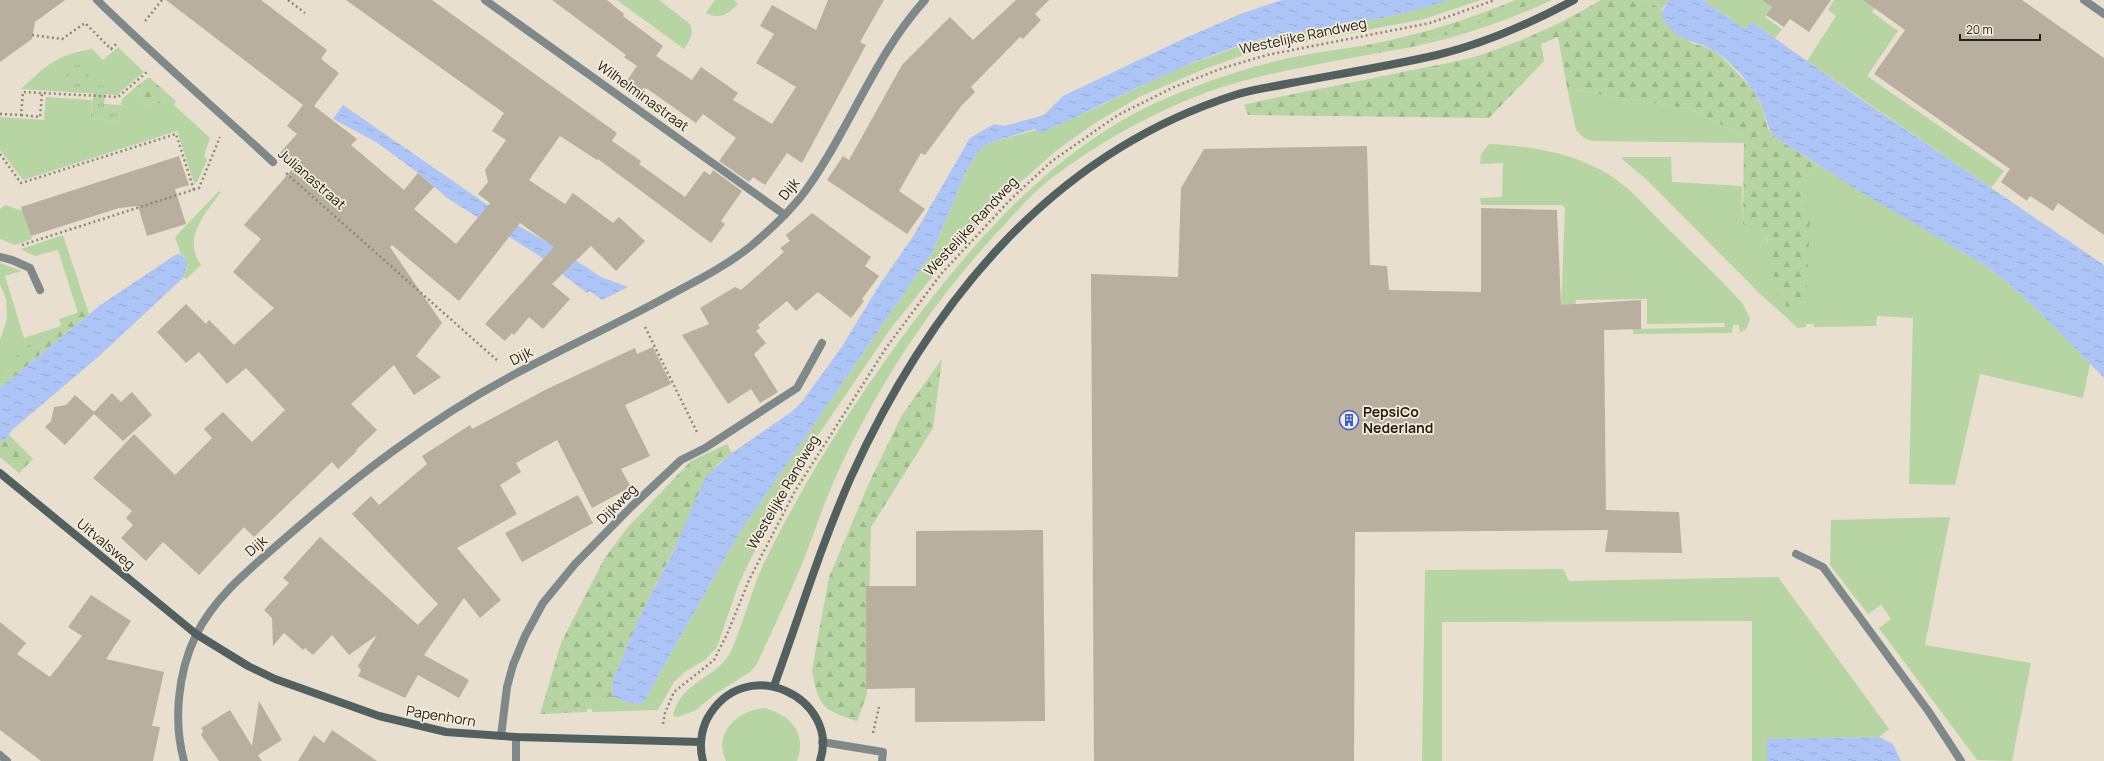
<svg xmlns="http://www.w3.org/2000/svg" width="2104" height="761" viewBox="0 0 2104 761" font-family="Manrope,sans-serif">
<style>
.grass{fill:#b7d4a3}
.forest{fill:url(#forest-firs)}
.park{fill:url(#park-tufts)}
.water{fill:url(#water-ripples)}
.building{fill:#b8af9f}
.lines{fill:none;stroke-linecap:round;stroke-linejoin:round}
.path{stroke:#8e887c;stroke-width:2.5;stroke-dasharray:2 3;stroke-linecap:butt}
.lane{stroke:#808989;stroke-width:8}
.street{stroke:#808989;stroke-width:8}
.secondary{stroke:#526060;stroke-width:8}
.labels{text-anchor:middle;stroke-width:3.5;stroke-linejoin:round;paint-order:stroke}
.street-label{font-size:14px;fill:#23201a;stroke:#f5ecdb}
.poi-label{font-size:14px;font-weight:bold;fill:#23201a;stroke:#f5ecdb;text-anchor:start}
</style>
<defs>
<pattern id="forest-firs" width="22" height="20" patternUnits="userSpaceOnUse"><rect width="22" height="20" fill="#b7d4a3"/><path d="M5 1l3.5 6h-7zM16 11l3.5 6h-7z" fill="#9db68c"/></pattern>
<pattern id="park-tufts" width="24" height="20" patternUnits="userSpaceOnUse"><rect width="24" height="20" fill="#b7d4a3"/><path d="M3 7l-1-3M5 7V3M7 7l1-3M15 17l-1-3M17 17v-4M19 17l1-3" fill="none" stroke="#9db68c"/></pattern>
<pattern id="water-ripples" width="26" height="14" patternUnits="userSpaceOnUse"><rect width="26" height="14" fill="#adc5f6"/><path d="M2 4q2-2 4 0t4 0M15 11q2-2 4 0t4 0" fill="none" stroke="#95a9d2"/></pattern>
</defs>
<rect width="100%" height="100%" fill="#e8dfce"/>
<path class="grass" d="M617,0h42l31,24c4,10 0,16 -6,25z
M715,0h19l4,4c-9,10 -19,16 -32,9z
M1449,0h32l-57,19 -171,33 -49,17 -65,28 -44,26 -38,27 -48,42 -63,68 -55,68 -78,115 -21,38 -42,79 -12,26 -21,61 -12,13 -19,11 -12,11 -16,28 -66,2v-3h-5v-6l26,-6 19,7 11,-1 95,-168 195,-284 31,-75 14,-25 14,-9 45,-12 50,-18 85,-41 78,-29 33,-8 64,-9 40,-8z
M1543,0h9c-45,21 -91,36 -140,47z
M1644,0h25l-7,9z
M1703,0h73l-11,17 17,12 -7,9 -23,-16 -7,7z
M1834,0h46l-8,12 26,19 -31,45 137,95 -13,17 -184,-127 29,-45 -8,-6z
M1367,45v10c-53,10 -106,19 -157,36 -59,22 -119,55 -168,95 -13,11 -24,24 -35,36 -67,70 -122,151 -164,239 -18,37 -30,77 -46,115 -13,30 -27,59 -40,88l-7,8 -35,22 -19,16 -18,7 -5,-1c7,-36 46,-37 59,-67 12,-28 19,-58 32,-86 38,-78 85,-153 136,-223 68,-92 146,-184 251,-235 42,-19 86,-35 130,-45 28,-7 57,-10 86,-15z
M118,47l26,25 -27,23 -96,-6c26,-24 35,-34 71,-40l11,11z
M137,86l4,13 6,6 15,-2 6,-9 8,7 -2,4 36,33 -6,18 3,4 -10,22 -3,1 -17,-52 -154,49 -23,-30v-33l44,3 2,-23 46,3 -2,19 29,2 3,-22z
M1567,87l30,7 93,15 54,27v7l-152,-2 -8,-3 -8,-8z
M1489,144c42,2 86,9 122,32 20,13 36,32 52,48 27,27 55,52 80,80l7,14 -3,10 -7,5 -1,-8h-6l-1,8 -99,1v-5l92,-2 -1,-4 -77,1v-25l-71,1 -1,10h-14l4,-102 -3,-3h-81l-1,-7 22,-1 1,-34 -23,1 1,-10z
M1623,157h48l1,25 70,4 1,38 21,10 4,9 36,-45 -7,-11 2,-6 19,-16 166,100 23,17 30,28 53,54 -7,34 -103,-24 -25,111 -46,-1 4,-166 -36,-2 -1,10 -62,1v-3h-8v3l-8,1 -39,-35 -112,-113 -25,-21z
M219,191l2,1c-16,22 -39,46 -20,73l-15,14 -2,-2 3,-8 -3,-13 -3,-1 -6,-18z
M5,205l18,6 9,28 -17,6 -15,-6v-30z
M63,235l23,70 -9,5 -19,-60 -23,6 -14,-7z
M0,263l22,8 -17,5 19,62 18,-6 1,3c-13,10 -43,29 -38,49l-5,4v-48l7,-21 -1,-20 -6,-15z
M1950,517l-25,128 106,18 -19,98 -35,-1 -98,-132 12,-9 -10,-14 -13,9 -38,-49 1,-45z
M1563,569l6,12 209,-4 111,152 -10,8 -112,2v22h-15v-140l-310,1v139h-20l3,-191z
M764,708c25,6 44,25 33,53h-71c-13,-28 11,-50 38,-53z"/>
<path class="forest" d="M1516,0h27l-131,47 -45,8v-10c52,-10 100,-25 149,-45z
M1601,0h43l18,9 -1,4 31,30 21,7 8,6 31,32 10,19 6,22 7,8 43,28 -19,16 -2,6 7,11 6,19 -4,87c-2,4 -5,6 -9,6 -31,-2 -19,-55 -32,-74 -4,-5 -16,-8 -22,-12l1,-88 -54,-27 -93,-15 -30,-7 -9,-50 -17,7 3,17 -55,57 -241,-3 -4,-10c58,-14 116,-23 173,-36 19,-4 38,-7 57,-12 45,-14 87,-33 127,-57z
M149,77l19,17 -6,9 -15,2 -6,-6 -4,-13z
M86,305l3,9 -84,70c-5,-20 24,-39 38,-49l-1,-3 17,-5 2,-3 -2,-5 18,-6v-3z
M942,359l-9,69 -62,99 -4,167 -10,27c-34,-11 -39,-14 -45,-51l17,-93 41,-96 32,-66z
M9,435l24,24 -14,14 -19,-16v-15l6,-3z
M727,444l5,9 -16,13 -77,152 -25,59 -2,9 1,11 -26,6v9l-47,2 21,-71 43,-84 24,-32 63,-66z"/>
<path class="park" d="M66,65l23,1 -1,19 18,1 -2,18 17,1 -2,16 -29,-2 4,-30 -29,-2z"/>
<path class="water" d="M1282,0h167c-33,11 -67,19 -101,24 -33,6 -66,8 -98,18 -73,23 -140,60 -209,91l-6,-4 -43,13 -14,9 -14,25 -31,75 -195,284 -95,168 -11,1 -19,-7 -1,-11 2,-9 25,-59 35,-68 32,-74 26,-23 59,-41 10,-9 40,-55 39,-64 32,-46 58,-100 24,-14 10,2 40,-11 19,-19 120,-57 60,-26z
M1669,0h34l42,29 7,-7 103,73 249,170v113l-67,-68 -30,-28 -23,-17 -125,-74 -84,-54c-9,-10 -8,-19 -13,-30 -7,-19 -25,-38 -40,-51 -19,-16 -52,-13 -61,-43z
M343,105l169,117 42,24 47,31 27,10 -26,13 -12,-9 -3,2 -49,-38 -91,-57 -30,-26 -41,-30 -43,-23z
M179,254c10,4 8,14 5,23l-86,80 -86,73 -6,9 -6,3v-54l99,-82 76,-51z
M1879,737l14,7 8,17h-134v-22z"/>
<path class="building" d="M0,0h65l-30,22 -3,17 -32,23z
M166,0h95l66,50 -6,9 18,14 -25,33 43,33 -6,6 53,45 14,-17 16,14 -20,22 42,35 34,-41 -12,-9 10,-12 -3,-12 21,-30 -14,-9 12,-18 -158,-113h86l185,133 -5,8 29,20 -2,3 46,33 19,-26 6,4 3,-5 29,21 -21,30 4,3 -14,19 -113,-84 -1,1 -37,-24 -31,44 36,24 8,-11 40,30 6,-6 26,24 -29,30 -25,-25 -39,38 18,15 -27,30 -14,-12 -15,18 -2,-2 -7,8 -20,-17 69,-77 -34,-24 -61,78 -67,-56 -2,2 52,76 -26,33 25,21 -27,18 -20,-30 -43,39 26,26 -21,20 1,1 -19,18 -6,-7 -78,75 -10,-10 -45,48 -36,-33 -17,19 -25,-23 12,-13 -7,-7 6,-7 -39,-33 41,-44 41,41 37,-37 -8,-9 19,-17 29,30 33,-32 -39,-42 -19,16 -28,-32 -13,11 -29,-31 29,-28 20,20 3,-4 25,25 40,-37 -41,-36 28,-33 -17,-14 50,-58 -15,-13 18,-20 -10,-8 16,-21z
M552,0h55l17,14 -1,2 40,30 -7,10 36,24 9,-13 37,26 -5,7 39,24 24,-37 -40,-24 18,-29 -14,-8 12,-21 44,25 12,-30h56l-24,42 6,3 -64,118 -15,-10 -22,32 -12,-8 -4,5 -30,-21 17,-23 -33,-24 -7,9 -50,-35 -4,6 -16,-12 11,-16 -13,-9 2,-2z
M1016,0h33l-14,14 6,6 -18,19 -3,-2 -49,50 4,5 -13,13 -37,50 -4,-2 -22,38 26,18 -18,25 -80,-54 16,-24 6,4 53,-95 48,-48 23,23z
M1762,0h69l-22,32 -19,-13 -6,8 -18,-12 6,-8z
M1863,0h159l82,58v177l-46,-32 -5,8 -23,-15 -3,5 -26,-19 9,-13 -136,-95 31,-44z
M1367,146l3,119 17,1 2,24 92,2v-84l76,2 4,95 80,-5v29l-37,1 2,180 73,2 3,41 -77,-1 3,-22 -253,2 -1,229h-260l-3,-487 87,3 3,-89 23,-39z
M179,156l10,29 -14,4 11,35 -39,12 -9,-30 -19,2 -88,28 -10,-29z
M812,213l59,44 -6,9 14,10 -17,23 2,2 -13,17 -33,-26 -22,19 -9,-10 -29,24 2,3 -4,3 10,12 -12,11 24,38 -18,11 -9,-14 -23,15 -46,-69 27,-11 -9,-16 35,-21 6,3 43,-38 -4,-4 10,-7 -4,-6z
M653,347l18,37 -46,21 25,51 -29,13 10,18 -39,21 -35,-68 -41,23 5,9 -21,13 17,29 -60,34 44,52 -21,18 -16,-20 -40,57 45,25 -10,18 -41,-23 -13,23 -47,-22 3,-6 -3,-4 19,-31 -28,20 -17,-20 -19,20 -8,-7 -2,2 -19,-17 -11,13 -1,-28 -8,-8 25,-27 -6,-5 37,-41 98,88 20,-21 -86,-90 19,-18 8,9 48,-41 -5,-8 48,-31 2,4 75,-40 88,-41 2,6z
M132,392l20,23 -29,26 -29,-27 -29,31 -20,-18 6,-6 3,-14 12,-2 9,-10 19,17 18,-19 9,9z
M578,495l15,28 -71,39 -17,-29z
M1043,530l2,191 -130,1v-34l-49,1v-103h50v-55z
M91,595l40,26 -25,38 58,13 -12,54 8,1 -7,34h-112l-41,-31v-108l26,21 -9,11 33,23 32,-41 -14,-9z
M259,701l23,39 -24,15 4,6h-43l-18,-26 2,-4 -2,-3 29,-18 22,36z
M332,730l45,31h-79l16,-26 10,8z"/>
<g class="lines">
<path class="path" d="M288,0l17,13
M145,21l17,-21
M32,35l30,4 23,-16 26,26 6,-6
M0,114l21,1 2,-23 95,5 29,-25
M21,115l19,2 2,-24
M0,154l21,29 155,-49 18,56
M286,173l213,189
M22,245l177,-57 21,-51
M645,327l52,105
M663,724l2,-11 9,-21 40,-32 14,-28 21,-52 46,-89 91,-143 55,-74 70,-75 41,-38 66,-46 56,-28 49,-19 44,-13 163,-32 65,-23
M873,733l6,-26"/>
<path class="lane" d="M2084,0l20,14
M0,257l12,3 18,8 10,22
M1796,554l27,13 106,145 32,49
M516,737v24
M822,742l61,10 -1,9"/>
<path class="street" d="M97,0c57,56 118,108 176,162
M485,0l300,215
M501,736l6,-49 6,-22 12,-29 18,-33 32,-39 57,-58 49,-46 24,-12 92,-60 25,-45
M0,755l7,6
M184,761c-11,-40 -6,-89 12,-126 19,-39 55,-67 87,-95 72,-63 147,-121 232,-166 51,-27 104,-51 155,-79 28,-15 56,-29 81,-49 20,-17 40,-35 55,-56 44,-61 68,-134 119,-190"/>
<path class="secondary" d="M0,473l196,161 52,32 27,13 104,37 67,16 70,5 185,5
M774,686c25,-69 47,-141 77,-209 78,-172 199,-323 384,-382 18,-6 38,-8 56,-12 49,-9 98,-17 146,-28 47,-11 94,-32 137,-55
M703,761c-4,-13 -2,-30 4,-42 38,-69 134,-20 113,42"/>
</g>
<defs>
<g id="building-ring" transform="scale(1)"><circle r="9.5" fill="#f5ecdb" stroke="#3b5ed0" stroke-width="1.5"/><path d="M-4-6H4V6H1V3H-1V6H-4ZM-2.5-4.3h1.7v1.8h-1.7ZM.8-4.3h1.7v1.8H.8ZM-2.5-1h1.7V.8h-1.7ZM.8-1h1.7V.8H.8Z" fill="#3b5ed0"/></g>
</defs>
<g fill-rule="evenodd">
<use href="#building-ring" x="1349" y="420"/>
</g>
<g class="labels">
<g class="street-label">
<text transform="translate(1303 36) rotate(-12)" y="5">Westelijke Randweg</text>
<text transform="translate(643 96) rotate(36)" y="5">Wilhelminastraat</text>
<text transform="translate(312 179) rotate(41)" y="5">Julianastraat</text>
<text transform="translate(789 189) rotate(-51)" y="5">Dijk</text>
<text transform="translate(971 226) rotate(-47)" y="5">Westelijke Randweg</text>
<text transform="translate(521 356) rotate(-27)" y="5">Dijk</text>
<text transform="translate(783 492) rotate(-60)" y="5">Westelijke Randweg</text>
<text transform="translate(617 504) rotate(-45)" y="5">Dijkweg</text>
<text transform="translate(106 544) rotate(40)" y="5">Uitvalsweg</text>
<text transform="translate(256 546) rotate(-41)" y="5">Dijk</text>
<text transform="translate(441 716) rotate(9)" y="5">Papenhorn</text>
</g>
<g class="poi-label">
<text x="1363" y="417">PepsiCo<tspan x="1363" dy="16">Nederland</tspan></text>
</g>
</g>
<path d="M1960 34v6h80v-6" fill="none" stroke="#23201a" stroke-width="2"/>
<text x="1966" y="34" font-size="12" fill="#23201a" stroke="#f5ecdb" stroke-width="3" paint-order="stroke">20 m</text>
</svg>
